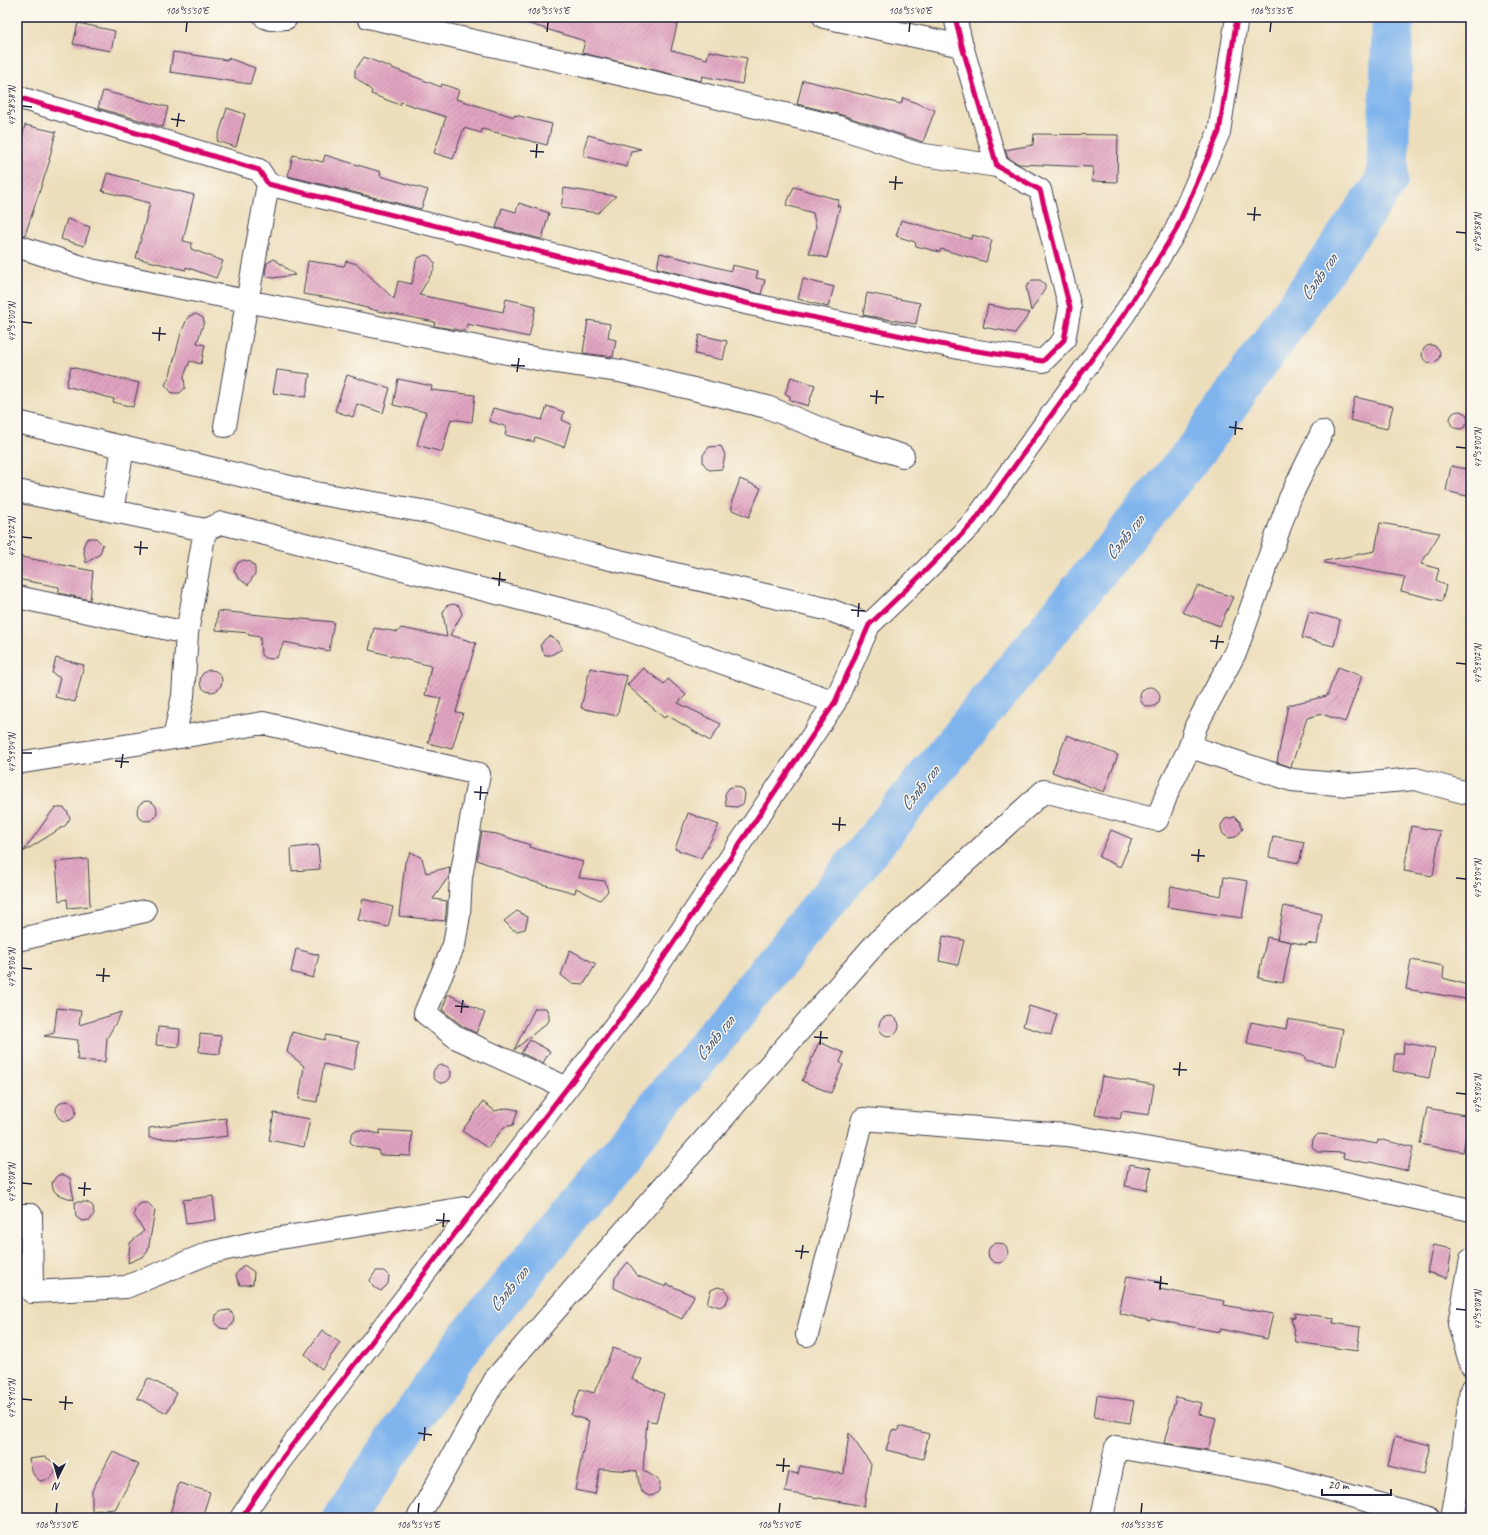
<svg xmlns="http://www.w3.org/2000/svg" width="1488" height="1535" viewBox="0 0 1488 1535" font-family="Caveat,sans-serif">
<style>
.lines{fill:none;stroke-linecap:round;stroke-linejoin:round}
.river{stroke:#7fb4ed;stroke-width:42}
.building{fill:url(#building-hatch)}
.street-casing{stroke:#403e4e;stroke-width:24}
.street{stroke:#fff;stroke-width:22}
.cycleway-casing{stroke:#fbf7ec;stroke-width:8}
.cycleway{stroke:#d6006c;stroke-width:5}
.ticks{fill:none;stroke:#22223b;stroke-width:1.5}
.labels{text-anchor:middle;stroke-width:3;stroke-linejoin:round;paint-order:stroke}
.water-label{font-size:18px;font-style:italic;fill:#435579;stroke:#fbf7ec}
.neatline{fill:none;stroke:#22223b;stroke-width:1.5}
.ticks-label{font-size:10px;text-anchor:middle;fill:#22223b}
</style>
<defs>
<pattern id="building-hatch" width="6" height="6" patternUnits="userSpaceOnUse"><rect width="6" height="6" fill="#e1a4c1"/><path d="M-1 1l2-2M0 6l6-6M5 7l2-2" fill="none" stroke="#b6859e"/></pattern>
</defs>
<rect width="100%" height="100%" fill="#fbf7ec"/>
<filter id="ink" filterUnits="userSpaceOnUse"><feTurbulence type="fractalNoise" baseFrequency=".025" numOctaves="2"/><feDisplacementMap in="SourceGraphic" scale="8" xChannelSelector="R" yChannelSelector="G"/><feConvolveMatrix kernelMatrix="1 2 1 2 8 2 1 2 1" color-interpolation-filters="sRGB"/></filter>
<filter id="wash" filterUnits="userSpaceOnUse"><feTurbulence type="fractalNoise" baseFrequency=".012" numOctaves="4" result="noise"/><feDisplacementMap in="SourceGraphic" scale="16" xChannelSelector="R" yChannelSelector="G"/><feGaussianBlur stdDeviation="0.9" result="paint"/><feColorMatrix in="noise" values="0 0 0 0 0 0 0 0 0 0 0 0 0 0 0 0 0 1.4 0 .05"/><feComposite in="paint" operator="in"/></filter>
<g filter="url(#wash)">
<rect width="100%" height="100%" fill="#eddebb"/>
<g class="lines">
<path class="river" d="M343,1518l116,-168 740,-904 188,-266 6,-163"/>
</g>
<g id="blocks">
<path class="building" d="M521,17h158l-8,33 36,9 2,-8 38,7 -5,26 -40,-8 -1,5 -119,-28 3,-12 -65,-20z
M78,23l37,8 -4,20 -38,-7z
M173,52l54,8 1,-2 27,10 -5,16 -80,-12z
M364,57l77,30 1,-3 17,6 -3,9 58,18 1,-2 37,9 -5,21 -65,-16 -1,4 -17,-5 -11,31 -19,-6 12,-36 -45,-15 -1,3 -29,-11 1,-3 -17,-14v-7z
M803,80l98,24 2,-6 32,12 -12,32 -81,-27 -45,-11z
M103,91l65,16 -5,20 -65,-19z
M227,108l18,6 -9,33 -19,-6z
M25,125l31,7 -7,28h1l-25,75 -8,-1v-89l3,1z
M1034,134l84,1 -1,47 -25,-1 1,-14 -74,-3 -11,-6 -3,-8 28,-5z
M588,135l53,14 -10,2 -4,16 -43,-11v-8z
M293,155l30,7 2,-7 56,17 -1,4 48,14 -7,19 -133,-33z
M107,173l87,22 -11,46 9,2 -1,6 32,12 -7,17 -30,-11v3l-50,-12 14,-55 -48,-12z
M794,187l45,13 -2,6h3l-13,52 -18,-5 7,-26 -3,-14 -27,-8z
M564,188l52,8 -18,17 -37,-5z
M519,203l30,10 -7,26 -46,-11 6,-20 14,4z
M67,219l23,8 -6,19 -23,-7z
M901,220l70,19 1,-4 20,5 -6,22 -45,-13 -1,3 -24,-6 -1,-4 -19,-6z
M660,253l71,18 1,-6 26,6 -2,7 9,2 -4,14 -104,-26z
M425,255l4,1 6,7 -1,6 -15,26 84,17 3,-13 30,7 -7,31 -62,-13 -2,7 -31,-5 1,-4 -57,-11 -49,-13 -26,-4 5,-33 36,5 2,-5 11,3 37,35 4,-18 14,3 4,-22 2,-4z
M274,259l4,3 17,13 -22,3 -7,-2 -1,-4 2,-9z
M803,279l31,8 -6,20 -30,-8z
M1032,280h8l5,4v5l-14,22 -5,-24z
M867,293l53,10 -4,21 -53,-9z
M988,305l42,8 -15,20 -32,-6z
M196,314l7,4 1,4 -7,21 8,2 -4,19 -11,-3 -6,15 1,12 -5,5h-8l-7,-8 5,-10 11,-42 6,-14 2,-3z
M588,320l22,4 -2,14 8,2 -3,17 -30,-4z
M699,335l28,6 -4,19 -28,-6z
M1422 354a9 9 0 1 1 18 0a9 9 0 1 1-18 0Z
M71,367l68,16 -6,24 -20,-5 1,-3 -48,-13z
M277,370l33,4 -4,23 -33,-4z
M347,375l43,13 -7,25 -26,-9 -4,13 -18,-6z
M791,377l24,8 -7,21 -18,-6v-4l-5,-2z
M398,379l34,7 -1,4 44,5 -3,27 -21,-3 -9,33 -25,-7 9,-33 -33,-7z
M1355,397l38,9 -6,23 -37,-9z
M547,406l17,6 -2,8 9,4 -7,23 -29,-10 -1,5 -29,-7 2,-8 -18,-6 4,-13 49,12z
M1450 420a9 9 0 1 1 18 0a9 9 0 1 1-18 0Z
M721,446l4,9 -3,14 -13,1 -6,-7v-8l6,-8z
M1451,466l20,4v27l-25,-6z
M740,479l21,9 -12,29 -17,-7v-9z
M1380,523l60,10 -19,31 18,5 -3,11 10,6 -4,15 -41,-10 4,-14 -80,-14v-2l50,-10z
M89,538h7l7,7 -3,9 -14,9 -3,-16 3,-7z
M17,556l76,15 -3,29 -31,-7v-6l-42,-8z
M244,560l7,2 4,5v7l-7,11 -10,-7 -4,-8 4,-7z
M1198,586l35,11 -13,29 -38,-14z
M453,604l6,2 3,8 -12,21 26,8 -20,69 7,1 -11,36 -24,-6 13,-45 -16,-3 6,-29 -62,-16 5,-22 24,4 3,-4 46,9 -4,-24 3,-7z
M218,611l116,11 -5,29 -45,-9 -7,15 -5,2 -7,-1 -4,-3 -1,-18 -12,-2 1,-2 -33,-3z
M1309,612l31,8 -6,26 -32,-8z
M550,636l8,5 4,8 -11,6h-6l-5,-9 5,-7z
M56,658l28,7 -9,37 -20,-5 5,-19 -8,-5z
M1338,667l24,9 -17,46 -23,-8 -15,4 -16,49 -14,-5 11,-57 39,-9z
M590,668l37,8 -10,40 -36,-8z
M643,668l21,16 4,-5 18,16 -8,8 43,21 -11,17 -43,-26 -3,3 -37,-33z
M200 681a11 11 0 1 1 22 0a11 11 0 1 1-22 0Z
M1140 697a10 10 0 1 1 20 0a10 10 0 1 1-20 0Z
M1067,735l51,20 -14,37 -52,-20z
M735,786l8,3 2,5 -1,7 -1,3 -6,3 -11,-1 -1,-12 4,-6z
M137 811a10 10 0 1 1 20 0a10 10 0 1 1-20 0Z
M56,808h8l3,3 3,7 -4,7 -43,27 30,-42z
M688,813l31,12 -18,33 -26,-9z
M1235,817l5,5 3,7 -7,8 -7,1 -6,-4 -2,-6v-3l4,-6z
M1411,826l29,5 -7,45 -29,-5z
M1111,830l21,9 -12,28 -21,-10z
M482,832l15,2 33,11 -1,2 54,15 -4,16 26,3 3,10 -8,9 -24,-12 -1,5 -44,-12 -54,-21z
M1273,836l31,6 -5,21 -30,-6z
M318,845l2,24 -28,2 -1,-23z
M411,852l11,6 4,15 24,-6 -1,9 -16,23 14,2 -2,20 -46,-5 6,-54z
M88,859l2,47 -22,2 -1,-9 -8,2 -3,-39z
M1224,877l24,4 -6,37 -75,-11 4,-21 50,10z
M363,899l30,8 -5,20 -30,-7z
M1284,906l38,8 -5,31 -9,-2 -1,2 -30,-6z
M517,911l11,6 -3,12 -8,2 -5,-2 -8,-8z
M943,936l21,4 -6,25 -19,-4z
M1267,937l24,5 -8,41 -25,-5z
M296,949l23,6 -6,23 -22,-6z
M570,950l26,14 -12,20 -13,-1 -10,-8z
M1411,960l33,6 -1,12 28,8v14l-65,-11z
M448,994l37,19 -9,20 -12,-6 -22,-17z
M1029,1006l28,8 -6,21 -28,-9z
M57,1008l24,3 -2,14 43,-13 -15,26 -2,24 -28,-2 1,-20 -34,-4 10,-3z
M535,1008h11l3,7v6l-35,29z
M879 1026a10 10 0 1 1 20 0a10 10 0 1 1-20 0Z
M1288,1019l55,10 -7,37 -31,-6v-4l-58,-12 4,-22 35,7z
M158,1027l22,2 -1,18 -23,-2z
M292,1032l32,8 2,-5 33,7 -6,29 -29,-7 -7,38 -18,-3 5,-33 -17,-14z
M200,1034l21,2 -1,18 -21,-2z
M530,1040l20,11 -7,12 -22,-10z
M819,1042l25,11 -4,9 3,3 -12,28 -29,-12z
M1404,1043l31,5 -6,30 -36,-7 2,-17h8z
M433 1074a9 9 0 1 1 18 0a9 9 0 1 1-18 0Z
M1102,1076l52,9 -5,30 -27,-4 -2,8 -25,-4z
M56 1111a10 10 0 1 1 20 0a10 10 0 1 1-20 0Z
M483,1102l12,9 12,-3 11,2 -5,15 -9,2 -16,21 -26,-17z
M1427,1108l43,8 -7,36 -43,-8z
M274,1113l36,6 -6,28 -35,-7z
M226,1118l2,18 -35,4 -44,-2v-10z
M360,1130l20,4v-4l32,2 -1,24 -32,-1v-5l-24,-4 -5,-4 1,-6 3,-5z
M1318,1134l11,1 48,9 1,-5 35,8 -5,24 -38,-9 -3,1 -24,-5 1,-5 -27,-1 -5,-6 1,-7z
M1129,1164l22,4 -4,22 -22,-4z
M58,1175h6l6,3 4,22 -17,-6 -4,-5 -1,-6 3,-5z
M213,1196l3,24 -30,4 -3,-24z
M75,1202h12l6,4 1,8 -4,6 -8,1 -6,-4z
M143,1203h5l7,7 -7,41 -4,5 -16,7 2,-20 14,-12 -10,-16 1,-6 5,-5z
M988 1253a10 10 0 1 1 20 0a10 10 0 1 1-20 0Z
M1433,1245l19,4 -5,29 -20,-6z
M628,1262l10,14 28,11 1,-3 27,12 -12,23 -68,-31 1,-10z
M244,1265l10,7 -1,12 -7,1h-6l-3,-6 -1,-5z
M376,1271h8l5,5 -1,8 -7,7 -8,-4 -3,-7z
M1127,1276l34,6 -2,7 66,12 -1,4 49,9 -6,25 -47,-10 -1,3 -68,-13 -1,2 -31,-8z
M718,1287l7,2 4,7 -3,7 -6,4 -13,-4 4,-13z
M230,1310l4,7 -1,7 -6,5 -7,-1 -5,-5 1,-8 6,-4z
M1295,1313l39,5 -1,5 27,4 -3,24 -61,-9 -5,-25 4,1z
M322,1330l18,13 -18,26 -11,-8 -6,-7z
M613,1348l28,10 -9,21 32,15 -8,28 -9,-2 -4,50 13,8 4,4 -1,9 -5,4 -5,1 -7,-4 -2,-3 -3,-18 -37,-2 -5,25 -20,-4 14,-69 -18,-6 9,-26 14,4z
M148,1378l29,15 -10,20 -30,-15z
M1097,1395l37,6 -4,22 -36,-6z
M1176,1397l26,6 -3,11 17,4 -8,32 -44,-7z
M899,1426l30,8 -6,25 -37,-9 6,-20 6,1z
M849,1433l22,31 -7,42 -79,-14 4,-20 9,2 2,-8 44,8z
M1395,1436l35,9 -7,29 -35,-8z
M113,1451l26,14 -24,44 -23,2v-20z
M44,1457l3,1 6,4 2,3v8l-5,6 -10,2 -7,-7 -4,-15z
M179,1483l31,9 -8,26h-28l1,-4 -5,-1z"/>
</g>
</g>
<g filter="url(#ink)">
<use href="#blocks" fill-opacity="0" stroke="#403e4e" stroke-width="1"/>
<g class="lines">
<g class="street-casing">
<path id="street" d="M265,17l6,2 15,-1v-1
M368,17l260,59 210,51 80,27 79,12
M824,17l138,29
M17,97l242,73 9,14 482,120 214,45 79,12 21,-21 6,-32 -30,-118 -43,-24 -35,-120 -7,-29
M17,246l74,24 452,90 77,11 147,36 69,28 67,21
M17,422l298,71 119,20 155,41 241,56 39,15
M225,426l43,-242
M1322,432l-32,66 -54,153 -40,75 -7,23 11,1 92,30 56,5 67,-6 56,15
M17,491l188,39 17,-7 369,94 244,85
M112,511l11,-63
M17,597l170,36
M174,738l89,-15 216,51 -18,103 -2,38 -5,30 -29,68 32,25 110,50
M17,763l157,-25 9,-42 4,-63 18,-103
M17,940l128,-29
M17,1215h14l1,77 94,-5 83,-34 53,-12 215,-35
M1471,1259l-12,65 12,41
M807,1335l56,-216 203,16 247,41 158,34
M241,1518l39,-57 357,-464 198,-295 34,-77 45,-43 60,-60 151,-209 51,-83 43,-98 18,-115
M418,1518l78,-140 380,-435 168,-152 113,29 11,-29 21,-42
M1102,1518l14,-71 157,27 156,44
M1452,1518l7,-38 12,-90"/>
</g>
<use href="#street" class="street"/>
<g class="cycleway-casing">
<path id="cycleway" d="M17,97l242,73 9,14 482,120 214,45 79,12 21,-21 6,-32 -30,-118 -43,-24 -35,-120 -7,-29
M241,1518l39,-57 357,-464 198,-295 34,-77 45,-43 60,-60 151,-209 51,-83 43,-98 18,-115"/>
</g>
<use href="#cycleway" class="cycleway"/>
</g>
</g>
<path class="ticks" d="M186,32l1,-10M547,32l1,-10M909,32l1,-10M1270,32l1,-10M22,106l10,1M171,119l14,2M177,127l2,-14M530,151l14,1M536,158l1,-14M889,182l14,1M895,190l1,-14M1247,214l14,1M1254,221l1,-14M1456,232l10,1M22,322l10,1M152,333l14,1M159,341l1,-14M511,365l14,1M517,372l2,-14M870,396l14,1M876,404l1,-14M1229,427l14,2M1235,435l1,-14M1456,447l10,1M22,537l10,1M134,547l14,1M140,555l1,-14M492,578l14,2M499,586l1,-14M851,610l14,1M858,617l1,-14M1210,641l14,1M1216,649l2,-14M1456,663l10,1M22,753h10M115,761l14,1M121,768l2,-14M474,792l14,1M480,800l1,-14M832,824l14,1M839,831l1,-14M1191,855l14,1M1198,862l1,-13M1456,878l10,1M22,968l10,1M96,975l14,1M103,982l1,-14M455,1006l14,1M461,1013l2,-13M814,1037l14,1M820,1045l1,-14M1173,1069l14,1M1179,1076l1,-14M1456,1093l10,1M22,1183l10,1M78,1188l13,1M84,1196l1,-14M436,1220l14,1M443,1227l1,-14M795,1251l14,1M801,1259l2,-14M1154,1282l14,2M1160,1290l1,-14M1456,1309l10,1M22,1399l10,1M59,1402l14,1M65,1410l1,-14M418,1433l14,2M424,1441l1,-14M776,1465l14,1M783,1472l1,-14M56,1513l1,-10M418,1513l1,-10M779,1513l1,-10M1141,1513l1,-10"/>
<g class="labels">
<g class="water-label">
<text transform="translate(1318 277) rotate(-55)" y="6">Сэлбэ гол</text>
<text transform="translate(1124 537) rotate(-51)" y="6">Сэлбэ гол</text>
<text transform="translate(919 788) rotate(-51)" y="6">Сэлбэ гол</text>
<text transform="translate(714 1038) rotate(-51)" y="6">Сэлбэ гол</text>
<text transform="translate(508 1289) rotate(-51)" y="6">Сэлбэ гол</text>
</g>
</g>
<rect width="1488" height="1535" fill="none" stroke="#fbf7ec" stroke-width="44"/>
<g transform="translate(58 1477) rotate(185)" stroke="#fbf7ec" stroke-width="3" paint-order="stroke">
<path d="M0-3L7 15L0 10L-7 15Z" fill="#22223b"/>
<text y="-6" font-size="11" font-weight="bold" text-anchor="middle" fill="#22223b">N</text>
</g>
<path d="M1322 1489v6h69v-6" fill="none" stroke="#22223b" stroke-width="2"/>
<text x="1328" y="1489" font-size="12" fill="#22223b" stroke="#fbf7ec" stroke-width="3" paint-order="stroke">20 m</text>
<rect x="22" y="22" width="1444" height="1491" class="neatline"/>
<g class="ticks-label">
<text x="187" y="14">106°55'50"E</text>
<text x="548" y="14">106°55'45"E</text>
<text x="910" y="14">106°55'40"E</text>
<text x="1271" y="14">106°55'35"E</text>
<text transform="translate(11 106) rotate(-90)" y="4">47°58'58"N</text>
<text transform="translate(1477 233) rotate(-90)" y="4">47°58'58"N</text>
<text transform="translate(11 322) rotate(-90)" y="4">47°59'00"N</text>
<text transform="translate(1477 448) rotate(-90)" y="4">47°59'00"N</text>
<text transform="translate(11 537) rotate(-90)" y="4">47°59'02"N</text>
<text transform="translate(1477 664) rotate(-90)" y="4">47°59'02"N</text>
<text transform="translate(11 753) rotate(-90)" y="4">47°59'04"N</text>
<text transform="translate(1477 879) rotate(-90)" y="4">47°59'04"N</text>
<text transform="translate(11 968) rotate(-90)" y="4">47°59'06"N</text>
<text transform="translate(1477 1094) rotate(-90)" y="4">47°59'06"N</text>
<text transform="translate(11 1183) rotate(-90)" y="4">47°59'08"N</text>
<text transform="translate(1477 1310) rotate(-90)" y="4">47°59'08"N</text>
<text transform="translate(11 1399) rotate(-90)" y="4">47°59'10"N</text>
<text x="56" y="1528">106°55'50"E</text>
<text x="418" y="1528">106°55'45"E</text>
<text x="779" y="1528">106°55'40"E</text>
<text x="1141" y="1528">106°55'35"E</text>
</g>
</svg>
